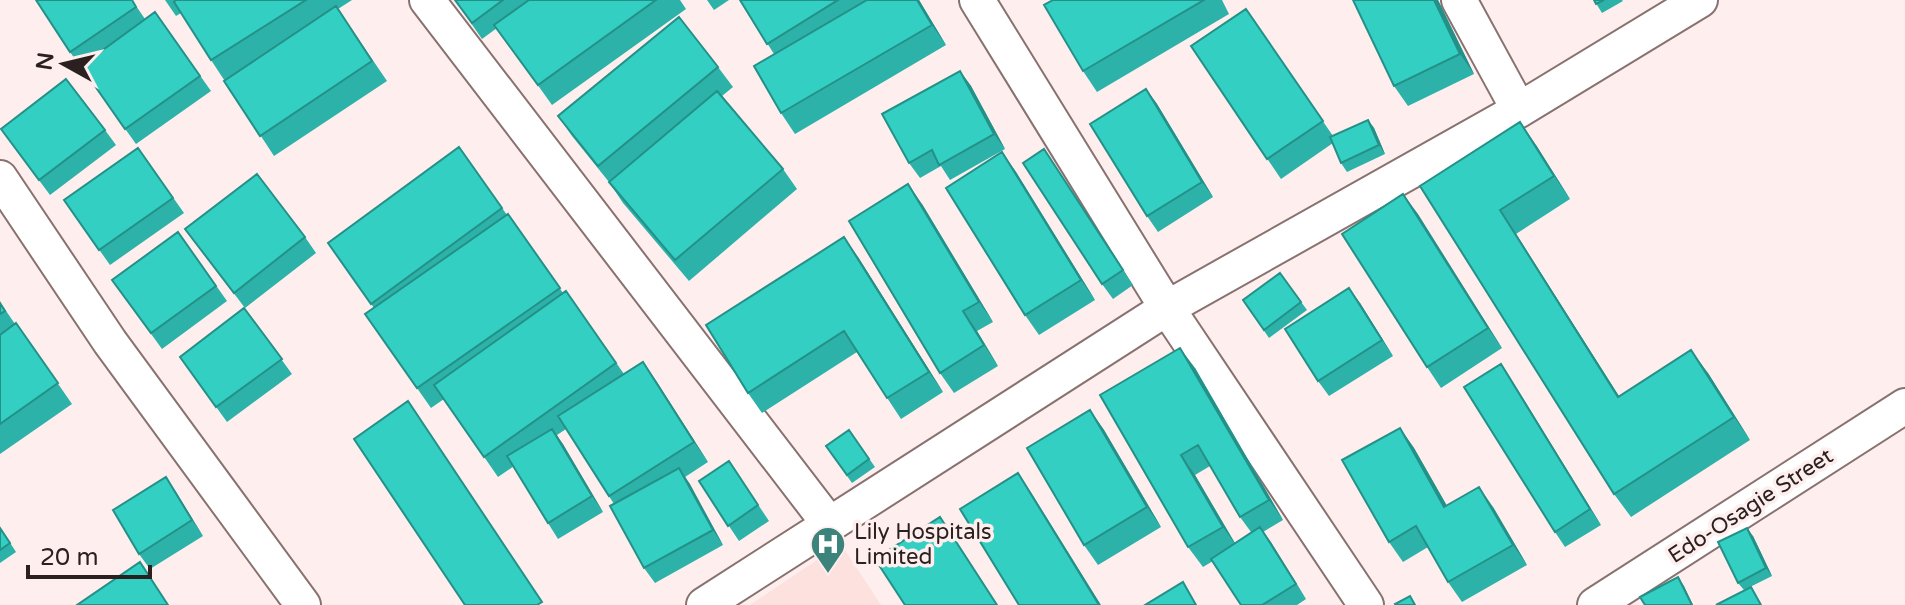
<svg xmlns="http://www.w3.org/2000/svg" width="1905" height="605" viewBox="0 0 1905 605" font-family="'Varela Round',sans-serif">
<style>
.built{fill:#fce1de}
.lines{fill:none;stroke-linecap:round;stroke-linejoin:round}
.street-casing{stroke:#887270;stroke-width:38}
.street{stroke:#fff;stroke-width:34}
.wall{fill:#2cb2a8;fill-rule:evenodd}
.shaded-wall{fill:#249188}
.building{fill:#33cfc3;stroke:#249188;stroke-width:2}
.labels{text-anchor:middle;stroke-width:7;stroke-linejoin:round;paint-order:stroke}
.street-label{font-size:22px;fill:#29201f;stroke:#feeeed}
.poi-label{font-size:22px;fill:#29201f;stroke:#feeeed;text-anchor:start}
</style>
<rect width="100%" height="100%" fill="#feeeed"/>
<path class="built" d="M841,544l40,61h-131z"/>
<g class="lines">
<g class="street-casing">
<path id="street" d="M427,0l403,525
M977,0l190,308 199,297
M1459,0l60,110
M0,178l110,164 193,263
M704,605l463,-297 352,-198 181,-110
M1595,605l310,-199"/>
</g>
<use href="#street" class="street"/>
</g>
<path class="wall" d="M132,0l13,19 10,-7 56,79 -75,53 -66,-92z
M165,0h187l-14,9 49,72 -113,75 -63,-96 -30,-47 -5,3z
M455,0h225l6,9 -134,96 -55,-77 -15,11z
M707,0h22l-15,10z
M740,0h179l27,45 -151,89 -14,-21 -7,-59z
M1053,0h169l7,14 -132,78 -14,-21z
M1353,0h85l36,74 -66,32 -14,-20z
M1594,0h28l1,1 -21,12z
M1246,9l87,127 35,-16 6,8 11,26 -38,18 -6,-9 -8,-20 -52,36 -90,-133z
M718,67l15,20 -11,9 61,73 14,20 -108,92 -66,-78 -14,-21 -37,-46 -14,-20z
M960,71l11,15 34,63 -55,31 -9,-14 -21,12 -11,-15z
M1146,89l11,15 56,93 -55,35 -11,-16z
M1,129l104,1 11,15 -66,50z
M1536,145l34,54 -54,35 103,162 89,-23 42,67 -119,77 -17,-23 -194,-308z
M459,147l48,68 1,-1 55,79 3,-2 58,83 19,-12 65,100 -23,15 38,68 -68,38 -11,-15 -30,-64 -48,-75 -9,6 46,77 -45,27 -10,-16 -34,-57 -16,11 -54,-78 -13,9 -66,-94 9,-6 -46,-65z
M138,148l46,65 -74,52 -46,-65z
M1002,152l14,20 79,128 -56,35 -14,-20z
M1054,165l79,120 -20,14 -11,-15z
M1403,194l99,154 -61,40 -14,-21z
M922,204l71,118 -16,9 21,35 -44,27 -14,-20z
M185,229l120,8 11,16 -71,55z
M178,232l49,69 -65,48 -50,-69z
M858,257l85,135 -42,27 -44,-67 -95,61 -14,-20z
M1280,273l27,37 -38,28 -26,-38z
M0,302l15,22 1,-1 56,81 -72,50z
M1360,303l33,53 -64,40 -11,-15z
M244,308l48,66 -65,48 -47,-65z
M1501,364l100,161 -36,22 -10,-15z
M1195,368l88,152 -20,12 43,67 -9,6h-56l-28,-44 -10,6 -15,-20 -88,-152zM1210,466l30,51 11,15 -16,11 -40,-68z
M1090,410l14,20 57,97 -63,38 -14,-20z
M1400,428l14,20 33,58 46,1 34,58 -65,37 -14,-20 -20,-35 -25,15 -14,-20z
M849,430l26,37 -23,16 -26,-37z
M729,461l40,60 -30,20 -40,-60z
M166,477l37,59 -53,33 -11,-15z
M0,527l16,25 -16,11z
M1753,536l19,40 -28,14 -6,-7z"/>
<path class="shaded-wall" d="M917,0h2l27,45 -14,-20z
M1434,0h4l36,74 -14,-20z
M960,71l11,15 34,63 -11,-15z
M1146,89l11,15 56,93 -11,-15z
M1368,120l6,8 11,26 -6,-9z
M1520,122l16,23 34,54 -16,-23z
M1002,152l14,20 79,128 -14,-20z
M908,184l14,20 71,118 -14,-20z
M1403,194l15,20 84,134 -14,-20z
M1500,210l16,24 118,186 -16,-23z
M844,237l14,20 85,135 -14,-20z
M1349,288l11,15 33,53 -11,-16z
M963,311l14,20 21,35 -14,-21z
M1180,348l15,20 88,152 -14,-20z
M1691,350l17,23 42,67 -16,-23z
M643,362l14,20 51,80 -14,-20z
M1501,364l10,15 90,146 -11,-16z
M1090,410l14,20 57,97 -14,-20z
M1400,428l14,20 45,79 -15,-20z
M552,429l11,15 40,68 -11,-16z
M1181,455l14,20 42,72 -14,-20z
M679,468l11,16 33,61 -10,-15z
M1018,473l14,21 69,111h-2z
M166,477l10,15 27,44 -11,-16z
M1479,487l14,20 34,58 -14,-20z
M1260,527l11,15 35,57 -10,-15z
M1747,528l6,8 19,40 -6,-8z
M1678,577l6,9 9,19h-1z"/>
<path class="building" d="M36,0h96l4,7 -66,45z
M176,0h130l-95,60 -37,-58z
M455,0h48l-31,23z
M529,0h127l-118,85 -44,-60z
M740,0h98l-71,44z
M867,0h50l15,25 -151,88 -27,-47z
M1053,0h151l-121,71 -39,-66z
M1353,0h81l26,54 -66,32z
M1594,0h10l-8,4z
M336,6l36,55 -112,75 -36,-55z
M1246,9l77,112 -56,38 -76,-113z
M155,12l45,64 -75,53 -44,-63z
M679,17l39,50 -120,99 -40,-50z
M960,71l34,63 -55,31 -7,-15 -23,13 -27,-49z
M66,79l39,51 -66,50 -38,-51z
M1146,89l56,93 -55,34 -57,-92z
M717,91l66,78 -108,91 -66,-78z
M1368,120l11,25 -38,18 -11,-26z
M1520,122l34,54 -54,34 118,187 73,-47 43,67 -120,77 -194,-308z
M459,147l43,61 -131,96 -43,-61z
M138,148l35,50 -74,52 -35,-50z
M1044,149l79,121 -21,14 -79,-121z
M1002,152l79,128 -56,35 -79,-127z
M257,174l48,63 -71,56 -49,-64z
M908,184l71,118 -16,9 21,34 -44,28 -91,-152z
M1403,194l85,134 -61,39 -85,-133z
M508,214l52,74 -143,100 -52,-74z
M178,232l38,54 -65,47 -39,-53z
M844,237l85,135 -42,26 -43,-67 -96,62 -42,-68z
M1280,273l21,29 -37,28 -21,-30z
M1349,288l33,52 -64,41 -33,-52z
M566,291l50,72 -132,94 -50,-72z
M0,303l5,8 -5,3z
M244,308l38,51 -66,48 -36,-50z
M16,323l42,60 -58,41v-89z
M1180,348l89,152 -29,17 -42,-72 -17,10 42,72 -35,20 -88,-152z
M643,362l51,80 -85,54 -51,-80z
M1501,364l89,145 -35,23 -91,-145z
M408,401l134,201 -5,3h-72l-111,-166z
M1090,410l57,97 -63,38 -57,-97z
M1400,428l44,79 35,-20 34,58 -65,37 -32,-56 -27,16 -47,-82z
M552,429l40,67 -44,27 -41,-67z
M849,430l20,29 -22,16 -21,-29z
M729,461l29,44 -30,21 -29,-45z
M679,468l34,62 -69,38 -34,-62z
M1018,473l81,132h-80l-59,-96z
M166,477l26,43 -53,34 -26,-44z
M940,517l57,88h-92l-30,-46z
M1260,527l36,57 -34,21h-21l-30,-46z
M0,528l10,15 -10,7z
M1747,528l19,40 -28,15 -20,-41z
M140,562l28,43h-91z
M1678,577l14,28h-47l-5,-8z
M1183,582l13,23h-51z
M1751,587l10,18h-45z
M1410,596l5,9h-19l-1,-1z"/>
<defs>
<g id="hospital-pin" transform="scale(1.8)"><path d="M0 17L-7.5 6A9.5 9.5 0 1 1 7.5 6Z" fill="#3c837b" stroke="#feeeed"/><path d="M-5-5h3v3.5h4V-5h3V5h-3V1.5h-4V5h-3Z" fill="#fff"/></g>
</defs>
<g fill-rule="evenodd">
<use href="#hospital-pin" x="828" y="544"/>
</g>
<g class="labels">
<g class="street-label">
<text transform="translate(1750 505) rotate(-33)" y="8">Edo-Osagie Street</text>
</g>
<g class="poi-label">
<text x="854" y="539">Lily Hospitals<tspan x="854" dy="25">Limited</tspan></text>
</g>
</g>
<g transform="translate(64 64) rotate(278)" stroke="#feeeed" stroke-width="6" paint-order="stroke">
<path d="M0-6L14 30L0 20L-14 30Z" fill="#29201f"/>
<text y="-12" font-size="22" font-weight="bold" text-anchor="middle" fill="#29201f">N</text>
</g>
<path d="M28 565v12h122v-12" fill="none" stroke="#29201f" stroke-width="4"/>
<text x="40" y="565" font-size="24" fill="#29201f" stroke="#feeeed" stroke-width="6" paint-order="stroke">20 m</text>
</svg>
